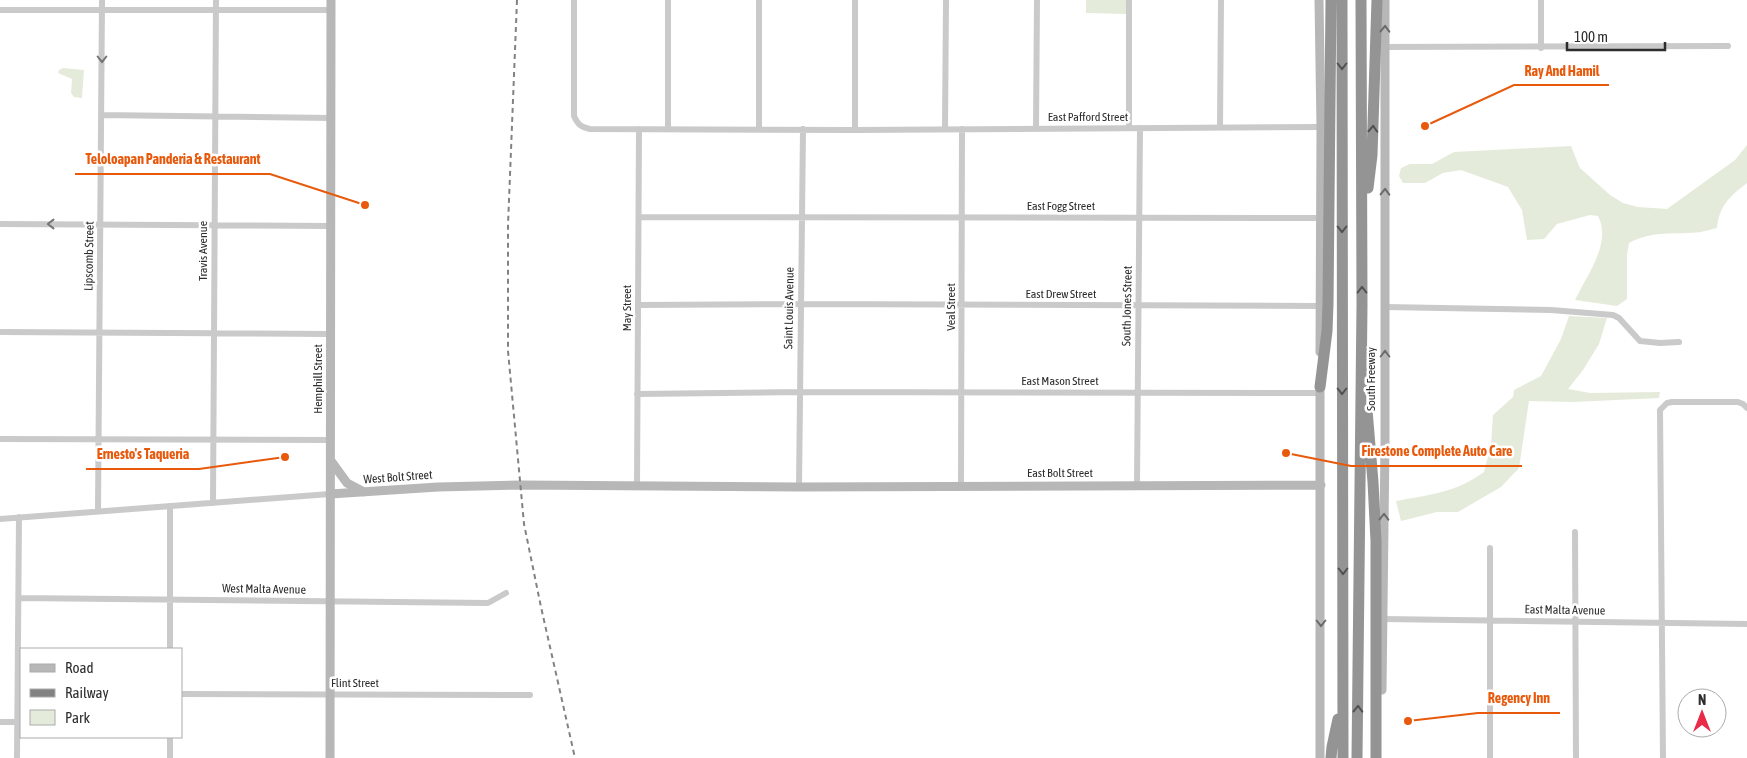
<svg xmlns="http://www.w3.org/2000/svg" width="1747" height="758" viewBox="0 0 1747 758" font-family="'Asap Condensed',sans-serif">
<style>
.green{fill:#e5ebda}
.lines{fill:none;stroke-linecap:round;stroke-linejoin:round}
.street{stroke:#cacaca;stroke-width:6}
.secondary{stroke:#b7b7b7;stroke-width:9}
.highway{stroke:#949494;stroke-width:11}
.rail{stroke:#828282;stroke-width:2;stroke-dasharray:5 4;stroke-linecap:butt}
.oneway{stroke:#6b6b6b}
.oneway2{stroke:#747474}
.oneway3{stroke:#515151}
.labels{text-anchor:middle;stroke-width:5;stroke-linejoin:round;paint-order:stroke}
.street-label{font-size:12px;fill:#2d2d2d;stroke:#fff}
.leader{fill:none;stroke:#e8590c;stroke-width:2}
.callout-dot{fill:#e8590c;stroke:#fff;stroke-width:2}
.callout-label{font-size:14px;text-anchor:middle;font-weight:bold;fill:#e8590c;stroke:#fff;stroke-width:5;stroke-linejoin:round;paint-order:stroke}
</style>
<rect width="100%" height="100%" fill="#fff"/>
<path class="green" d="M1086,0h41v14l-41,-1z
M63,68l21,2 -2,28 -8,-1 -3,-4 1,-14 -14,-6 1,-3z
M1747,145v38c-17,13 -28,23 -30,45 -5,1 -11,3 -16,4 -24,3 -49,-2 -72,11l-2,12v44l-10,7 -42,-6c12,-25 37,-57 23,-84l-8,-1 -33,9 -13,15 -17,1 -5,-30 -14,-23 -47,-17 -18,3 -18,10h-22l-4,-7 2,-8 9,-4h22l22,-12 117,-6 9,22 30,27 13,8 15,4 29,2 68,-49z
M1569,316l38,2 -8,26 -16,26 -15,19 22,4 70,-1 -1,6 -86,4 -44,-1 -10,67 -18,19 -43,25h-21l-36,9 -5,-20c33,-6 61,-9 88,-29l7,-27 2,-30 20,-18 1,-7 27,-14 20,-37z"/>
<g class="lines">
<path class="street" d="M574,0v116c4,9 7,11 16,13l265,1 466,-3
M668,0v129
M855,0v130
M0,10h331
M1384,47l344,-1
M1541,48v-48
M101,115l230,3
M1220,127l1,-127
M1036,128l1,-128
M1129,128v-128
M759,129v-129
M945,129l1,-129
M639,217l681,1
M0,224l330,2
M638,305l163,-1 519,2
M1385,307l166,3 62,5 6,3 21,23 20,2 19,-1
M0,332l330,2
M637,394l163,-2 520,1
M0,439l331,1
M961,485l1,-356
M1137,485l3,-357
M637,487l2,-358
M799,487l4,-358
M213,503l3,-503
M98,511l4,-511
M0,519l330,-25
M1575,532l1,226
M1490,548v210
M19,598l469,5 18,-10
M1382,619l365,5
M170,649v-143
M181,694l349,1
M0,722h18
M17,758l2,-241
M170,758v-21
M1663,758l-3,-348 7,-7 5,-1h66l5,2 4,4"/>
<path class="secondary" d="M1319,0l2,127 -1,225
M1320,383v375
M331,461l16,22 17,9
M330,494l108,-7 82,-2 279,2 522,-2
M1382,690l3,-246v-444
M330,758l1,-758"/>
<path class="highway" d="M1342,0l1,758
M1368,188l4,-33 5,-155
M1320,387l7,-56 1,-27 3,-304
M1367,410l6,72 3,59v217
M1331,758l1,-11 6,-28
M1357,758l5,-453 -1,-305"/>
<path class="rail" d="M517,0l-9,225v126l16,173 17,83 34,151"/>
</g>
<defs><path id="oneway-chevron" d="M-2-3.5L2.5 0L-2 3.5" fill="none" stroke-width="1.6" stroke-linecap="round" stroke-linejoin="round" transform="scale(1.25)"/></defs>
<g class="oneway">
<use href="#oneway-chevron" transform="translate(1385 29) rotate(-89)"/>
<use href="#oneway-chevron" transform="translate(1385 192) rotate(-89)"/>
<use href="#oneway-chevron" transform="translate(1385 354) rotate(-90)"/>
<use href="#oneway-chevron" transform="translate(1384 517) rotate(-89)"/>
<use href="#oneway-chevron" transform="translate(1321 623) rotate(90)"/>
</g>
<g class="oneway2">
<use href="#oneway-chevron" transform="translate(102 59) rotate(90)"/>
<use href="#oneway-chevron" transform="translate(51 224) rotate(-180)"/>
</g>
<g class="oneway3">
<use href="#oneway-chevron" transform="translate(1342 66) rotate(90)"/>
<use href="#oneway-chevron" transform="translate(1373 129) rotate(-87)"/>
<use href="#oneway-chevron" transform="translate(1342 229) rotate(90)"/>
<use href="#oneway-chevron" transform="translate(1362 290) rotate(-90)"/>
<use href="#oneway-chevron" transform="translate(1342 391) rotate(90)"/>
<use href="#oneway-chevron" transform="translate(1343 571) rotate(90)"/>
<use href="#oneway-chevron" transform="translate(1358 709) rotate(-89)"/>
</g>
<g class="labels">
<g class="street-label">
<text x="1088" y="121">East Pafford Street</text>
<text x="1061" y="210">East Fogg Street</text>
<text transform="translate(203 251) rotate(-90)" y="4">Travis Avenue</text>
<text transform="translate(89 256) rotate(-89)" y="4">Lipscomb Street</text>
<text x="1061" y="298">East Drew Street</text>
<text transform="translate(1127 306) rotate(-89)" y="4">South Jones Street</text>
<text transform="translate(951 307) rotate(-90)" y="4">Veal Street</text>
<text transform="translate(627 308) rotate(-90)" y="4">May Street</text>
<text transform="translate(789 308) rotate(-89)" y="4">Saint Louis Avenue</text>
<text transform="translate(318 379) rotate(-90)" y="4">Hemphill Street</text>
<text transform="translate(1371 379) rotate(-90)" y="4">South Freeway</text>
<text x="1060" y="385">East Mason Street</text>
<text x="1060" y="477">East Bolt Street</text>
<text transform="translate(398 477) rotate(-4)" y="4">West Bolt Street</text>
<text transform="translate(264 589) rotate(1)" y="4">West Malta Avenue</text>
<text transform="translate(1565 610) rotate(1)" y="4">East Malta Avenue</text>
<text x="355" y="687">Flint Street</text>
</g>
</g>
<path class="leader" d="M1425 126L1514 85H1609M365 205L270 174H75M1286 453L1351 466H1522M285 457L199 469H86M1408 721L1478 713H1560"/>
<g class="callout-dot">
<circle cx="1425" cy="126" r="5"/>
<circle cx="365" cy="205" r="5"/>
<circle cx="1286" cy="453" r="5"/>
<circle cx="285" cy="457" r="5"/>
<circle cx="1408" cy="721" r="5"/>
</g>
<g class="callout-label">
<text x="1562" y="76">Ray And Hamil</text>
<text x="173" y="164">Teloloapan Panderia &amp; Restaurant</text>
<text x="1437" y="456">Firestone Complete Auto Care</text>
<text x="143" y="459">Ernesto's Taqueria</text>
<text x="1519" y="703">Regency Inn</text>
</g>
<rect x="20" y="648" width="162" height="90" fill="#ffffff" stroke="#ababab"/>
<rect x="30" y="664" width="25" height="8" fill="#b7b7b7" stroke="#ababab"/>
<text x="65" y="673" font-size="15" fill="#2d2d2d">Road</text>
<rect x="30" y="689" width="25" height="8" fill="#828282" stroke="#ababab"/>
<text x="65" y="698" font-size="15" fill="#2d2d2d">Railway</text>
<rect x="30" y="710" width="25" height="15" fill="#e5ebda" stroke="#ababab"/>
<text x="65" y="723" font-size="15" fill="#2d2d2d">Park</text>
<g transform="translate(1702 713)"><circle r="24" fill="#ffffff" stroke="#ababab"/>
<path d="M0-4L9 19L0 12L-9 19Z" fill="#e92b49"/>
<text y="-8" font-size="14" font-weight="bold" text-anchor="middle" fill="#2d2d2d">N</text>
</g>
<path d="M1567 42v8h98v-8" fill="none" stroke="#2d2d2d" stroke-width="2.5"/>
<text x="1574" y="42" font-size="15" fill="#2d2d2d" stroke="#ffffff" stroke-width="4" paint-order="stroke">100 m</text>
</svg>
